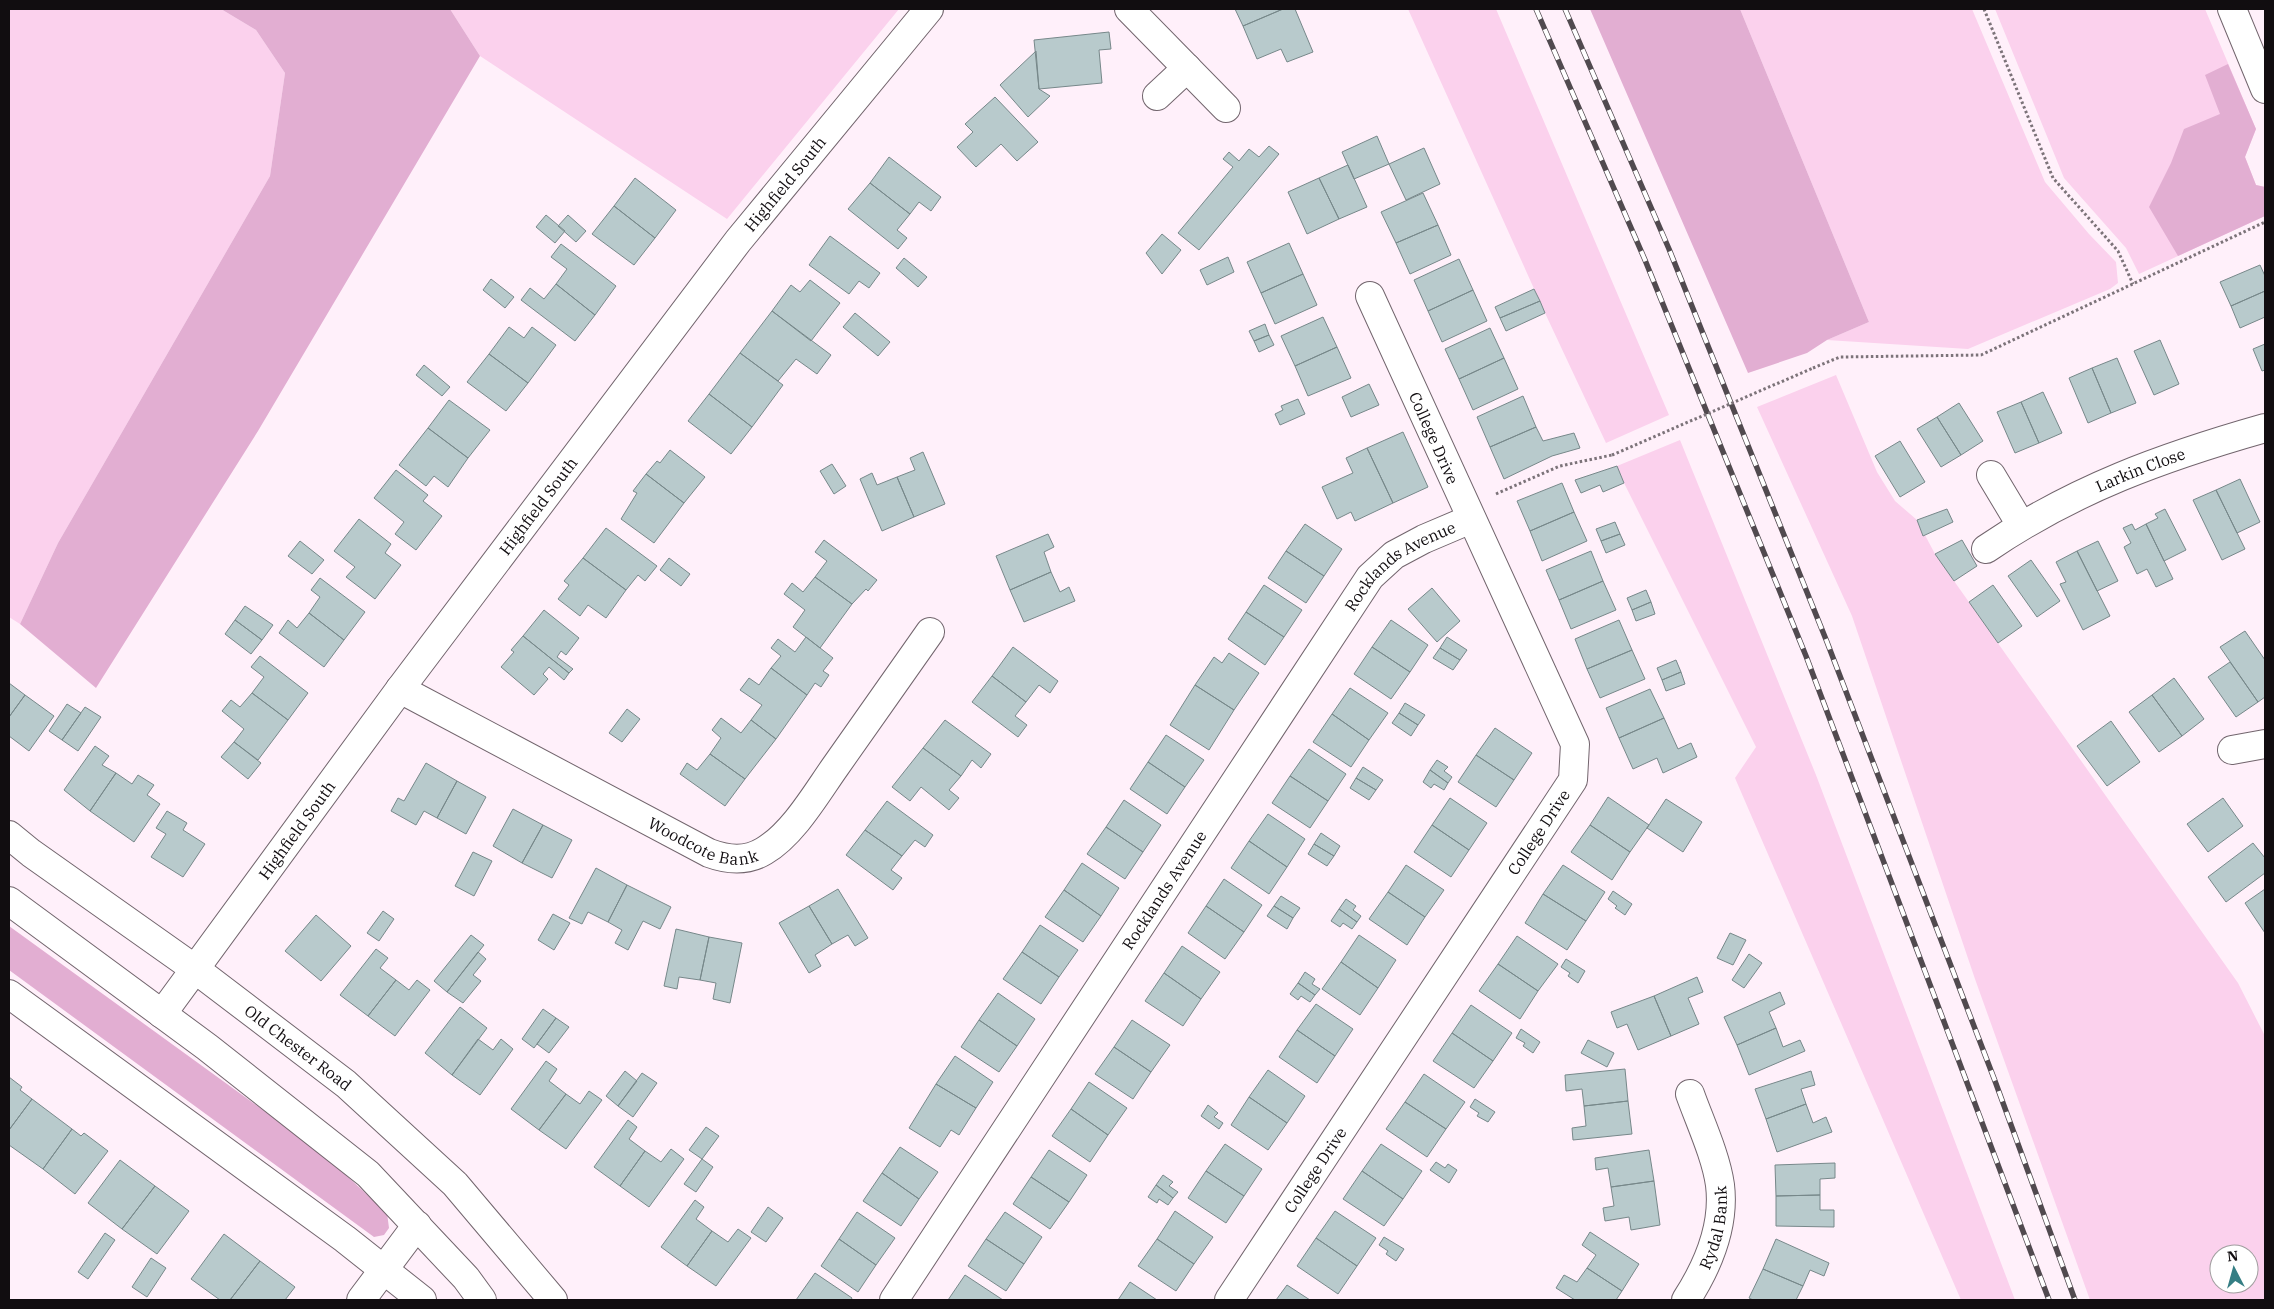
<svg xmlns="http://www.w3.org/2000/svg" width="2274" height="1309" viewBox="0 0 2274 1309" font-family="'IBM Plex Serif',serif">
<style>
.green{fill:#fbd1ed;fill-rule:evenodd}
.forest{fill:#e2aed2}
.building{fill:#b8cacc;stroke:#77888a}
.lines{fill:none;stroke-linecap:round;stroke-linejoin:round}
.street-casing{stroke:#72656d;stroke-width:30}
.secondary-casing{stroke:#72656d;stroke-width:30}
.path{stroke:#7c7379;stroke-width:3;stroke-dasharray:2.5 2.5;stroke-linecap:butt}
.street{stroke:#fff;stroke-width:28}
.secondary{stroke:#fff;stroke-width:28}
.rail-casing{stroke:#514a4f;stroke-width:5.5}
.rail{stroke:#fff;stroke-width:4;stroke-dasharray:11;stroke-linecap:butt}
.path-bridge{stroke:#7c7379;stroke-width:3;stroke-dasharray:2.5 2.5;stroke-linecap:butt}
.labels{text-anchor:middle;stroke-width:4;stroke-linejoin:round;paint-order:stroke}
.street-label{font-size:16px;fill:#110d10;stroke:#fff}
</style>
<rect width="100%" height="100%" fill="#fff0fa"/>
<path class="green" d="M9,9h212l35,21 29,43 -15,103 -212,367 -38,81 -11,-7z
M450,9h449l-172,210 -247,-163z
M1408,9h88l173,406 -63,28 -61,-130z
M1740,9h232l73,173 44,52 27,28 2,21 -8,6 -142,60 -141,-9 42,-18z
M1995,9h210l51,120 -11,28 11,28 9,2v29l-126,58 -13,-26 -62,-70z
M1836,375l41,97 18,29 22,19 18,34 303,429 27,53v264h-175l-115,-321 -123,-363 -95,-209zM2219,1254h30v30h-30z
M1680,440l136,335 199,525h-54l-226,-522 21,-31 -132,-264 -7,-17z"/>
<path class="forest" d="M221,9h229l30,47 -222,375 -162,257 -76,-64 38,-81 212,-367 15,-103 -29,-43z
M1590,9h150l129,313 -42,18 -20,13 -59,20z
M2228,64l28,65 -11,28 11,28 9,2v29l-87,40 -29,-49 22,-44 13,-34 36,-15 -15,-39z
M9,926l312,226 66,61 2,15 -5,7 -10,2 -365,-267z"/>
<path class="building" d="M1235,9h48l-40,17z
M1283,9h12l18,43 -26,10 -6,-13 -24,10 -14,-33z
M1109,32l2,17 -12,1 3,33 -63,6 -5,-49z
M1036,51l3,38 11,7 -22,21 -28,-32z
M995,97l43,45 -21,19 -16,-17 -25,23 -19,-20 16,-15 -8,-8z
M1377,136l12,28 -35,15 -12,-27z
M1269,146l10,8 -80,96 -21,-17 55,-66 -10,-8 6,-7 10,9 10,-12 10,8z
M1424,148l16,36 -34,16 -17,-36z
M889,157l52,40 -10,14 -12,-9 -9,12 -40,-31z
M1348,165l19,42 -28,12 -20,-41z
M635,178l41,32 -21,28 -41,-32z
M1319,178l20,41 -32,15 -19,-42z
M870,183l40,31 -13,16 10,8 -9,11 -50,-40z
M1423,193l15,32 -42,18 -15,-31z
M614,206l41,32 -21,27 -42,-31z
M546,215l19,16 -10,12 -19,-16z
M568,215l18,16 -10,11 -18,-16z
M1438,225l13,30 -41,19 -14,-31z
M1162,234l19,16 -19,24 -16,-21z
M830,236l50,37 -11,15 -10,-7 -10,13 -40,-29z
M1289,243l14,31 -42,19 -14,-31z
M561,244l55,42 -21,29 -39,-31 11,-15 -16,-12z
M1228,257l6,15 -27,13 -7,-15z
M904,258l23,19 -9,10 -22,-19z
M1459,259l14,31 -45,21 -14,-31z
M2260,265l5,11v15l-34,15 -11,-24z
M1303,274l14,31 -42,19 -14,-31z
M491,279l23,18 -9,11 -22,-18z
M810,280l30,23 -29,38 -39,-30 19,-26 9,7z
M556,284l39,31 -20,26 -54,-41 9,-12 14,11z
M1534,289l6,12 -40,17 -5,-11z
M1473,290l14,31 -45,21 -14,-31z
M2265,291v26l-25,11 -9,-22z
M1540,301l5,12 -39,18 -6,-13z
M772,311l59,44 -14,19 -21,-15 -18,22 -38,-28z
M855,313l35,29 -12,14 -35,-29z
M1323,317l14,30 -42,19 -14,-30z
M1265,324l4,11 -15,6 -5,-10z
M509,327l15,11 8,-11 24,18 -28,38 -39,-29z
M1490,328l14,30 -45,21 -14,-30z
M1269,335l5,10 -15,7 -5,-11z
M2160,340l19,44 -25,11 -20,-44z
M2265,344v26l-3,1 -9,-22z
M1337,347l14,31 -43,18 -13,-30z
M740,353l43,32 -31,42 -43,-33z
M489,354l39,29 -22,28 -39,-29z
M1504,358l14,31 -45,21 -14,-31z
M2117,358l19,45 -25,10 -19,-45z
M424,365l26,22 -8,9 -26,-21z
M2092,368l19,45 -23,10 -19,-45z
M1369,384l10,21 -28,12 -9,-20z
M2043,392l19,41 -23,10 -18,-41z
M709,394l43,33 -21,27 -43,-33z
M1523,396l13,31 -46,20 -13,-30z
M1298,399l7,15 -25,11 -5,-11 8,-4 -2,-4z
M449,400l41,30 -22,28 -40,-30z
M2021,402l18,41 -24,10 -18,-41z
M1959,403l24,38 -22,14 -24,-38z
M1937,417l24,38 -20,12 -24,-38z
M1536,427l7,14 31,-8 6,15 -28,8 -48,23 -14,-32z
M428,428l40,30 -20,29 -14,-11 -8,10 -27,-21z
M1403,432l25,55 -35,16 -26,-55z
M1900,441l25,41 -25,15 -25,-41z
M1367,448l26,55 -38,18 -4,-9 -14,7 -15,-32 31,-14 -7,-15z
M670,450l35,27 -21,26 -38,-29 11,-13 3,2z
M923,452l22,52 -31,13 -17,-40 18,-7 -5,-12z
M832,464l14,22 -12,8 -14,-23z
M1617,466l7,17 -21,9 -3,-7 -19,8 -6,-13z
M396,470l32,25 -5,6 19,15 -26,34 -21,-16 9,-12 -30,-24z
M872,473l5,12 20,-8 17,40 -32,14 -22,-52z
M646,474l38,29 -30,40 -33,-24 16,-26 -4,-2z
M2240,479l20,43 -23,11 -21,-43z
M1562,483l12,29 -44,19 -13,-30z
M2216,490l29,59 -23,11 -29,-60z
M1947,509l6,13 -30,14 -6,-16z
M2165,509l21,41 -22,11 -18,-37 12,-6 -3,-4z
M1574,512l13,29 -45,20 -12,-30z
M359,519l32,25 -6,9 16,12 -26,34 -29,-22 9,-10 -21,-16z
M1615,522l5,12 -19,7 -5,-12z
M1305,524l37,25 -18,27 -38,-25z
M2132,524l3,6 11,-6 27,55 -17,8 -9,-18 -10,5 -13,-27 7,-4 -8,-15z
M606,528l51,38 -12,15 -7,-6 -12,15 -43,-32z
M1048,534l6,13 -10,5 7,20 -41,18 -14,-34z
M1620,534l5,11 -19,8 -5,-12z
M824,540l53,40 -9,11 -2,-2 -14,15 -37,-27 12,-16 -12,-9z
M1962,540l15,26 -23,15 -19,-27z
M300,541l24,19 -12,14 -24,-18z
M2098,541l20,40 -21,10 -20,-40z
M1286,551l38,25 -18,27 -38,-25z
M1591,551l12,30 -44,19 -13,-30z
M2077,551l33,65 -27,14 -23,-46 6,-2 -10,-20z
M583,558l43,32 -20,28 -18,-13 -8,11 -22,-17 11,-14 -5,-4z
M669,558l21,16 -9,12 -21,-16z
M2031,560l29,41 -23,16 -29,-41z
M1051,572l9,20 9,-5 6,14 -51,21 -14,-32z
M815,577l37,27 -32,44 -27,-21 12,-17 -21,-16 8,-11 11,9z
M320,578l45,34 -21,28 -35,-27 11,-16 -9,-7z
M1603,581l13,29 -45,19 -12,-29z
M1264,585l38,25 -18,27 -38,-25z
M1993,585l29,41 -24,17 -29,-41z
M1432,588l28,33 -23,21 -29,-33z
M1646,590l5,12 -19,8 -5,-12z
M1651,602l4,12 -19,7 -4,-11z
M245,606l28,19 -11,15 -27,-20z
M544,610l35,28 -13,17 -5,-4 -4,6 16,12 -4,4 -46,-37z
M1246,612l38,25 -19,28 -37,-26z
M309,613l35,27 -20,27 -45,-34 9,-13 9,8z
M235,620l27,20 -11,14 -26,-20z
M1391,620l37,25 -18,27 -38,-25z
M1619,620l13,30 -45,19 -12,-30z
M2245,631l20,29v37l-7,5 -38,-55z
M523,636l46,37 -5,7 -15,-13 -6,7 5,5 -14,16 -33,-28 13,-15 -3,-2z
M806,637l27,21 -10,13 6,4 -8,12 -6,-4 -8,12 -36,-27 10,-12 -10,-8 7,-9 17,13z
M1447,637l20,13 -7,10 -20,-12z
M1013,647l45,34 -8,12 -11,-8 -13,17 -34,-26z
M1372,647l38,25 -19,27 -37,-25z
M1440,648l20,12 -7,10 -20,-12z
M1632,650l13,29 -45,19 -13,-29z
M1229,653l30,20 -25,37 -39,-25 19,-28 8,6z
M260,656l48,37 -20,27 -36,-27 12,-16 -13,-10z
M1676,660l5,12 -19,8 -5,-12z
M2230,662l28,40 -22,15 -28,-40z
M771,668l36,27 -31,44 -25,-19 11,-15 -22,-15 9,-12 10,7z
M1681,672l4,12 -19,7 -4,-11z
M992,676l34,26 -11,14 12,9 -9,12 -46,-35z
M2174,678l30,41 -22,17 -30,-41z
M9,683l16,12 -16,22z
M1195,685l39,25 -25,40 -39,-25z
M1350,688l38,25 -19,27 -37,-26z
M1650,689l14,29 -45,20 -13,-30z
M252,693l36,27 -30,40 -24,-18 10,-13 -22,-18 9,-11 9,7z
M25,695l29,21 -25,35 -20,-15v-19z
M2152,695l30,41 -23,16 -30,-40z
M1405,703l20,12 -7,10 -19,-12z
M67,704l14,9 -19,27 -13,-9z
M85,707l16,10 -23,34 -16,-11z
M627,709l13,10 -18,23 -13,-9z
M1399,713l19,12 -7,11 -19,-13z
M1332,714l37,26 -18,27 -38,-25z
M721,718l20,15 10,-13 25,19 -31,40 -35,-25 11,-16 -9,-8z
M1664,718l14,31 13,-6 6,14 -34,16 -6,-15 -24,11 -14,-31z
M945,720l46,34 -10,14 -9,-8 -11,16 -38,-28z
M2111,721l29,41 -33,24 -30,-40z
M1495,728l37,25 -18,27 -38,-25z
M1166,735l38,25 -19,27 -37,-25z
M234,742l27,21 -13,16 -27,-22z
M95,746l14,10 -7,9 14,8 -26,38 -26,-21z
M923,748l38,28 -12,14 10,8 -10,12 -28,-23 -11,14 -18,-14z
M1309,749l37,25 -18,27 -38,-25z
M710,754l35,25 -20,27 -45,-32 7,-11 10,7z
M1476,755l38,25 -18,27 -38,-25z
M1437,760l11,7 -4,4 8,6 -4,6 -18,-13z
M1148,762l37,25 -18,27 -37,-25z
M426,763l31,18 -20,37 -13,-7 -8,14 -25,-14 7,-13 6,3z
M1363,767l20,13 -7,10 -20,-12z
M1430,770l18,13 -4,7 -10,-6 -3,4 -8,-6z
M116,773l16,11 6,-9 16,10 -7,10 13,9 -26,38 -44,-31z
M1290,776l38,25 -18,27 -38,-25z
M1356,778l20,12 -7,10 -19,-12z
M457,781l29,16 -20,37 -29,-16z
M1608,797l41,28 -19,27 -40,-27z
M1450,798l37,25 -18,27 -37,-25z
M2223,798l20,28 -35,26 -21,-28z
M1666,799l36,23 -19,30 -36,-24z
M1124,800l37,25 -18,27 -37,-25z
M887,801l46,34 -8,12 -10,-7 -13,16 -37,-26z
M513,809l30,16 -21,38 -29,-17z
M167,811l20,12 -4,7 22,14 -22,33 -32,-20 15,-23 -10,-6z
M1268,814l37,25 -18,28 -38,-26z
M543,825l29,15 -20,38 -30,-15z
M1432,825l37,25 -18,27 -37,-25z
M1590,825l40,27 -18,28 -41,-28z
M1106,827l37,25 -18,27 -38,-25z
M865,830l37,26 -11,14 11,8 -9,12 -47,-35z
M1321,833l19,13 -6,10 -20,-12z
M1249,841l38,26 -18,27 -38,-26z
M2253,843l12,15v15l-39,29 -18,-25z
M1314,844l20,12 -7,10 -19,-12z
M473,852l19,9 -18,35 -19,-10z
M1082,863l37,25 -18,28 -37,-26z
M1406,865l38,25 -19,27 -37,-25z
M1563,865l42,27 -19,29 -43,-27z
M596,868l31,17 -19,37 -20,-10 -6,12 -13,-6z
M1224,879l38,26 -18,27 -38,-26z
M627,885l44,22 -11,22 -17,-8 -15,29 -13,-7 7,-13 -14,-8z
M838,889l30,49 -13,8 -7,-11 -16,9 -23,-38z
M2265,889v44l-20,-30z
M1064,890l37,26 -18,26 -38,-25z
M1613,891l19,13 -7,11 -10,-7 2,-2 -9,-7z
M1388,892l37,25 -18,28 -38,-26z
M1543,894l43,27 -19,29 -42,-27z
M1281,896l19,12 -7,10 -19,-12z
M1346,899l10,7 -3,4 8,6 -4,6 -18,-13z
M809,906l23,38 -17,11 6,11 -12,7 -30,-50z
M1206,906l38,26 -19,27 -37,-26z
M1274,906l19,12 -6,11 -20,-13z
M1339,909l18,13 -5,7 -9,-6 -3,4 -9,-6z
M383,911l11,8 -15,22 -12,-8z
M553,914l17,9 -16,27 -16,-10z
M316,915l35,31 -30,35 -36,-30z
M1040,925l38,25 -19,27 -37,-25z
M676,929l33,8 -9,43 -21,-3 -2,12 -13,-3z
M1730,933l16,7 -13,25 -16,-7z
M471,935l13,10 -37,47 -13,-11z
M1359,935l37,25 -18,28 -37,-26z
M1517,936l41,28 -20,27 -40,-27z
M709,937l33,6 -12,60 -17,-4 3,-16 -16,-3z
M1182,946l38,26 -19,27 -37,-26z
M376,949l12,9 -8,10 16,12 -28,36 -28,-21z
M478,952l8,7 -13,16 8,6 -18,22 -16,-11z
M1022,952l37,25 -18,27 -38,-25z
M1749,954l13,9 -18,25 -12,-8z
M1566,959l19,12 -7,12 -10,-7 2,-3 -9,-6z
M1341,962l37,26 -18,27 -38,-26z
M1498,964l40,27 -18,28 -41,-28z
M1305,972l10,7 -3,5 8,5 -5,6 -17,-12z
M1164,973l37,26 -18,27 -38,-25z
M1697,977l6,15 -15,6 11,26 -28,12 -17,-40z
M396,980l13,10 8,-10 13,10 -35,46 -27,-20z
M1298,983l17,12 -5,7 -9,-6 -3,4 -8,-6z
M1780,992l5,12 -16,8 7,16 -39,17 -13,-28z
M998,993l37,26 -18,27 -38,-26z
M1654,996l17,40 -33,14 -11,-26 -10,4 -6,-16z
M1316,1004l37,25 -18,27 -38,-26z
M1471,1005l41,28 -19,28 -41,-28z
M460,1007l27,21 -35,47 -27,-22z
M543,1009l13,9 -22,30 -12,-9z
M556,1018l13,9 -20,26 -12,-9z
M979,1020l38,26 -18,26 -38,-25z
M1132,1020l38,25 -19,27 -37,-25z
M1776,1028l7,19 17,-7 5,11 -56,24 -12,-30z
M1521,1029l19,13 -7,11 -10,-7 2,-3 -9,-5z
M1297,1030l38,26 -18,27 -38,-26z
M1452,1033l41,28 -19,27 -41,-27z
M478,1039l15,11 8,-11 12,10 -33,46 -28,-20z
M1588,1040l26,13 -7,14 -26,-14z
M1114,1047l37,25 -18,27 -38,-25z
M955,1056l38,26 -17,26 -40,-24z
M546,1061l11,8 -8,12 17,13 -27,36 -28,-21z
M1625,1069l3,32 -44,5 -2,-17 -16,2 -1,-16z
M1268,1070l37,26 -18,27 -38,-26z
M625,1071l12,10 -19,25 -12,-10z
M1811,1071l4,14 -14,4 5,15 -40,15 -11,-30z
M642,1073l15,10 -24,34 -15,-11z
M1424,1074l41,28 -19,27 -41,-27z
M9,1077l13,10 -2,3 12,9 -23,31z
M1089,1082l38,26 -19,27 -37,-26z
M936,1084l40,24 -17,27 -8,-5 -11,17 -31,-19z
M589,1091l13,9 -36,49 -27,-19 27,-36 14,10z
M1249,1097l38,26 -19,27 -37,-25z
M32,1099l40,30 -29,40 -34,-24v-15z
M1475,1099l20,13 -7,10 -11,-6 2,-3 -9,-6z
M1628,1101l4,33 -59,6 -1,-12 14,-2 -2,-20z
M1405,1102l41,27 -19,28 -41,-28z
M1806,1104l7,19 13,-6 6,15 -55,20 -11,-33z
M1208,1105l10,8 -4,4 9,6 -4,6 -18,-13z
M1071,1109l37,26 -18,27 -38,-26z
M628,1120l9,7 -8,12 16,12 -25,35 -26,-19z
M706,1127l13,9 -17,23 -13,-9z
M72,1129l9,7 3,-3 24,18 -33,43 -32,-25z
M1225,1144l37,25 -18,27 -38,-25z
M1381,1144l41,27 -19,28 -41,-28z
M900,1147l38,25 -19,27 -37,-26z
M671,1149l13,10 -35,48 -29,-21 25,-35 16,11z
M1049,1150l38,25 -18,27 -38,-25z
M1649,1150l5,31 -43,6 -3,-19 -12,2 -1,-12z
M702,1159l11,8 -17,25 -12,-8z
M120,1160l35,26 -33,43 -34,-26z
M1436,1162l9,6 3,-4 9,6 -8,13 -19,-13z
M1835,1163v15l-15,1v16l-44,1 -1,-31z
M1206,1171l38,25 -18,27 -38,-25z
M1362,1171l41,28 -19,27 -41,-27z
M882,1173l37,26 -18,27 -38,-25z
M1163,1175l10,7 -4,4 9,6 -5,6 -17,-13z
M1031,1177l38,25 -19,27 -37,-25z
M1654,1181l6,44 -29,5 -2,-13 -24,4 -2,-13 11,-2 -3,-19z
M1156,1185l17,13 -5,7 -9,-6 -2,4 -9,-6z
M155,1186l34,25 -32,43 -35,-25z
M1820,1195v15h14v17l-58,-1v-30z
M695,1200l9,7 -8,12 16,12 -25,35 -26,-19z
M768,1207l15,11 -17,24 -15,-10z
M1175,1211l38,26 -19,27 -37,-25z
M1335,1211l41,27 -19,28 -41,-28z
M857,1212l38,26 -19,27 -37,-26z
M1005,1212l37,25 -18,27 -38,-25z
M738,1229l13,9 -35,48 -29,-20 25,-35 16,11z
M1590,1232l49,32 -17,27 -35,-23 9,-13 -14,-10z
M105,1233l10,7 -27,39 -10,-7z
M224,1234l36,27 -30,39h-10l-29,-21z
M1384,1237l20,12 -8,12 -10,-7 2,-3 -9,-6z
M1316,1238l41,28 -19,28 -41,-28z
M839,1239l37,26 -18,27 -37,-26z
M986,1239l38,25 -18,27 -38,-25z
M1157,1239l37,25 -18,27 -38,-25z
M1776,1239l53,24 -5,13 -14,-6 -7,16 -40,-17z
M151,1258l15,10 -19,29 -15,-10z
M260,1261l35,26 -10,13h-55z
M1587,1268l35,23 -6,9h-41l-19,-12 8,-13 13,7z
M1763,1269l40,17 -7,14h-43l-4,-2z
M815,1273l37,25 -1,2h-55z
M965,1275l38,25h-55z
M1130,1282l27,18h-39z
M1287,1285l23,15h-34z"/>
<g class="lines">
<g class="street-casing">
<g id="street">
<path d="M1129,9l97,99"/>
<path d="M2232,9l33,80"/>
<path d="M1157,96l30,-28"/>
<path d="M1991,475l30,50"/>
<path id="s1" d="M1986,549c88,-60 177,-92 279,-121"/>
<path id="s2" d="M400,689l309,164c19,7 37,9 55,-2 29,-17 52,-57 71,-84 32,-45 63,-90 95,-135"/>
<path d="M2232,750l33,-6"/>
<path id="s3" d="M9,835l22,18 164,116 151,115 109,100 98,116"/>
<path id="s4" d="M162,1014l238,-325 338,-448 191,-232"/>
<path d="M361,1300l56,-75"/>
<path id="s5" d="M894,1300l476,-723 24,-22 30,-16 47,-20"/>
<path id="s6" d="M1229,1300l344,-520 2,-36 -205,-448"/>
<path id="s7" d="M1686,1300c22,-34 39,-74 34,-115 -4,-29 -20,-63 -30,-91"/>
</g>
</g>
<g class="secondary-casing">
<path id="secondary" d="M9,901l198,146 161,127 98,104 16,22
M9,994l336,245 77,61"/>
</g>
<path class="path" d="M1984,9l69,169 65,73 15,33
M1813,368l27,-11 141,-2 284,-133
M1496,494l64,-28 52,-11"/>
<use href="#street" class="street"/>
<use href="#secondary" class="secondary"/>
<g class="rail-casing">
<path id="rail" d="M1536,9l109,251 161,396 243,644
M1565,9l104,240 158,393 168,439 80,219"/>
</g>
<use href="#rail" class="rail"/>
<path class="path-bridge" d="M1612,455l201,-87"/>
</g>
<g class="labels">
<g class="street-label">
<text dy="6" stroke="none"><textPath href="#s4" startOffset="1038">Highfield South</textPath></text>
<text transform="translate(1434 438) rotate(66)" y="6">College Drive</text>
<text dy="6" stroke="none"><textPath href="#s1" startOffset="174">Larkin Close</textPath></text>
<text dy="6" stroke="none"><textPath href="#s4" startOffset="632">Highfield South</textPath></text>
<text dy="6" stroke="none"><textPath href="#s5" startOffset="896">Rocklands Avenue</textPath></text>
<text dy="6" stroke="none"><textPath href="#s4" startOffset="228">Highfield South</textPath></text>
<text dy="6" stroke="none"><textPath href="#s6" startOffset="561">College Drive</textPath></text>
<text dy="6" stroke="none"><textPath href="#s2" startOffset="341">Woodcote Bank</textPath></text>
<text dy="6" stroke="none"><textPath href="#s5" startOffset="491">Rocklands Avenue</textPath></text>
<text dy="6" stroke="none"><textPath href="#s3" startOffset="359">Old Chester Road</textPath></text>
<text dy="6" stroke="none"><textPath href="#s6" startOffset="156">College Drive</textPath></text>
<text dy="6" stroke="none"><textPath href="#s7" startOffset="79">Rydal Bank</textPath></text>
</g>
</g>
<rect width="2274" height="1309" fill="none" stroke="#110d10" stroke-width="20"/>
<g transform="translate(2234 1269) rotate(354)"><circle r="24" fill="#ffffff" stroke="#a09e9f"/>
<path d="M0-4L9 19L0 12L-9 19Z" fill="#357e84"/>
<text y="-8" font-size="14" font-weight="bold" text-anchor="middle" fill="#110d10">N</text>
</g>
</svg>
